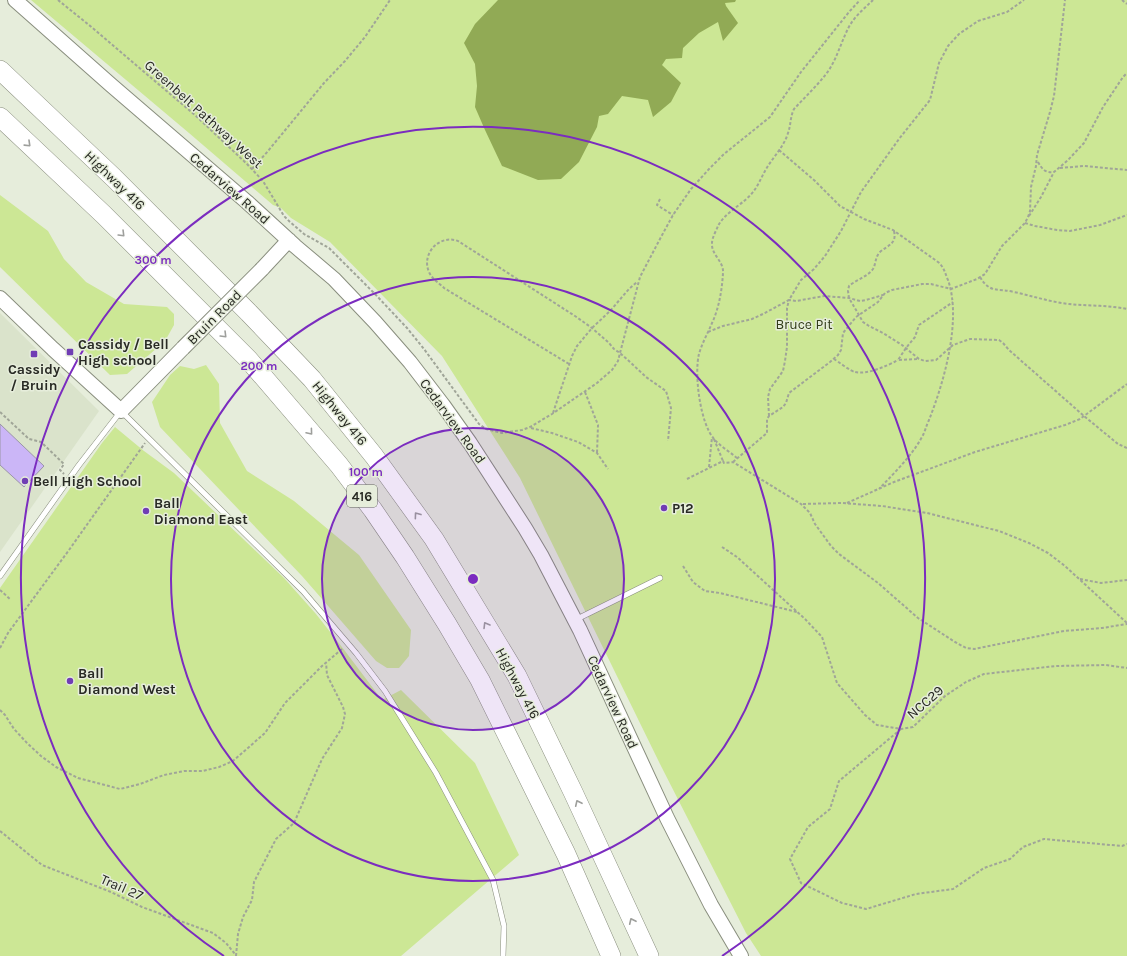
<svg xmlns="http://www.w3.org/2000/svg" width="1127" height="956" viewBox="0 0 1127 956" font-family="Karla,sans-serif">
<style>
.built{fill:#dae3cb}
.green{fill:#cce795}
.water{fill:#91aa55}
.building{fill:#cbb6f7;stroke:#9b96a7}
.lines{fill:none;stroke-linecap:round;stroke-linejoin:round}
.lane-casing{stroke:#898e7e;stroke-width:6}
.secondary-casing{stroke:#898e7e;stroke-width:16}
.highway-casing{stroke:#898e7e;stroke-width:20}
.path{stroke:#a0a598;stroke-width:2;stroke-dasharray:3 2;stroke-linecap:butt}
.lane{stroke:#fff;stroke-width:5}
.secondary{stroke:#fff;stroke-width:14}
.highway{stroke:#fff;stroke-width:19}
.secondary-bridge-casing{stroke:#898e7e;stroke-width:16;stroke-linecap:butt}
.secondary-bridge{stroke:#fff;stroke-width:14}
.oneway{stroke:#9e9f9c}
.ring{fill:none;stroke:#7b2cbf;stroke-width:2}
.poi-dot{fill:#703db4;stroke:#e6eddb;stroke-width:1.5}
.labels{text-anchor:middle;stroke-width:3;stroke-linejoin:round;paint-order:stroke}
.shield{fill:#e6eddb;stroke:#61645b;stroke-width:1}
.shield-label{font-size:13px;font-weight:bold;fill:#282a24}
.street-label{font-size:14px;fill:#282a24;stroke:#e6eddb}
.park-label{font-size:14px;fill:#313c18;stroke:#e6eddb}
.poi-label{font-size:14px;font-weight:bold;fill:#282a24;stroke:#e6eddb;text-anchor:start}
.centre{fill:#7b2cbf;stroke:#e6eddb;stroke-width:2}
.ring-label{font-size:12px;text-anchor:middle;font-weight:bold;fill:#7b2cbf;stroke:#e6eddb;stroke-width:3;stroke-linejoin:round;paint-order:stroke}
</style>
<rect width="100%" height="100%" fill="#e6eddb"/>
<path class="built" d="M0,313l99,98 -99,141z"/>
<path class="green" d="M31,0h1096v956h-366l-15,-23 -86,-169 -140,-286 -78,-122 -112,-114 -39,-24 -10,-10 -8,-3 -84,-72z
M0,195l48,36 16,28 22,23 38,22 43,3 7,7v11l-9,16 -38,33 -17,1 -110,-108z
M206,365l13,19 1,39 27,48 47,30 65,54 52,75 -2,26 -10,12h-12l-11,-7 -74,-85 -142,-149 -8,-25 18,-27 10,-9 14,3z
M115,427l29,24 30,22 110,105 32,36 29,37 37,49 19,-10 74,73 44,92 -118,101h-401v-368l102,-145z"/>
<path class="water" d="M498,0h238l-1,2 -10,1 1,3 12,17 -15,18 -5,-19 -19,11 -16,15 -1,10 -16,1 -4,6 19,18 -10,19 -18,15 -5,-17 -26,-4 -14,18 -9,2 -2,11 -18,35 -18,17 -23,1 -36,-14 -17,-36 -10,-23 2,-21 -2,-22 -11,-21 11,-19z"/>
<path class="building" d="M0,424l44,42 -20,21 -24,-22z"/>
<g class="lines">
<g class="lane-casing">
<path id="lane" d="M0,576l79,-111 42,-54 182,180 53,62 29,38 51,82 57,107 11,46 -1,30
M575,620l85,-42"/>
</g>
<g class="secondary-casing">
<path id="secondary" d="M15,0l96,85 136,117 48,44 39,33 41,43 35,40 33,43 27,38 55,85 16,27 39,75 87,188 44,87 30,51
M262,269l27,-29
M0,298l53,51 68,62 62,-63"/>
</g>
<g class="highway-casing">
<path id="highway" d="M0,70l114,108 135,135 63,66 62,77 60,83 83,137 56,116 76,164
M0,117l104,98 144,144 91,106 34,45 32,47 42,67 33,56 86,174 45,102"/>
</g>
<path class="path" d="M58,0l31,25 107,91 51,48 16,17 21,35 6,6 14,12 25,14 46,46 32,34 17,21 55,75 7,5 16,4 20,-3 8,-3 22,-13 45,-31 15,-13 6,-9 2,-8 20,-76 21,-40 12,-22 18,-26 18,-20 15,-15 46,-37 31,-45 48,-60 11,-12
M1122,0l5,4
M779,150l36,31 25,25 24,13 29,11 45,32c6,5 7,11 10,18 14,40 -4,102 -19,140 -3,6 -4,12 -7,17 -11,20 -28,36 -43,52
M1038,162c4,7 7,11 16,10
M1060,168l24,-2 43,4
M252,169l16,-18 56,-68 21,-22 20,-24 25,-37
M660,199l-3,6 16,10
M1029,216l12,-19 13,-25 14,-12 16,-17 19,-36 20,-30 4,-4
M1025,223l10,3 22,4 13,1 30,-6 27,-10
M894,231c3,13 -6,14 -14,21 -5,5 -4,12 -7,17 -6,8 -17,11 -24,17l-1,5 1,7 14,24 6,4 14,7 19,12 17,14 6,2 11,-1 17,-15 17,-6 29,1 4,3 6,7 75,66 34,28 9,4
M980,277c10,17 19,11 34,15 19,4 36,10 55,12 19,2 39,1 58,5
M708,332l15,-6 29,-7 11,-5 26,-14 12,-20 13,-11 11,-13 16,-25 20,-39 38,-53 31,-39 9,-37 9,-17 11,-12 19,-13 29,-9 17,-12
M834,359c5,3 16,12 21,13 12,3 32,-6 43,-12
M917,359l-19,1 8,-12 9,-11 4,-12 34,-23
M569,364l-125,-76c-5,-5 -12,-9 -15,-16 -8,-18 10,-38 29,-31l117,75 17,12 17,15 5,6 6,4 10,9 16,15 20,14 5,17 -3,33
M585,392l13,33 -1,28
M0,412l29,27 12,3 23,22 -4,6 4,4
M553,413l19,-57 5,-10 15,-18 18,-17 19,-22 8,-7
M769,416l-1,-19 2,-8 13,-18 2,-10 2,-14v-39l2,-8 7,1 28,-5 25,2 11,3 6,-1 17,-5
M531,428l21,5 26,9 19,11 11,16
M714,439l9,22
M737,458c-7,-6 -17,-12 -23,-19 -14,-16 -20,-65 -15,-85 3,-11 9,-21 13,-31 7,-15 10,-33 11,-50 1,-12 -12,-18 -11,-30 0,-5 4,-12 6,-17 7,-14 26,-22 35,-34 5,-6 8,-14 12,-21 7,-13 19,-24 23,-38 3,-8 2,-16 6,-24 12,-13 25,-25 35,-39 9,-14 13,-31 21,-45 6,-10 15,-17 23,-25
M733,462l34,-29v-14l2,-3 14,-9 3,-4 3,-10 41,-31 8,-7 3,-5 2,-17 13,-16 22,-15 7,-9 7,-3 30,-6h9l20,5 26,-10 8,-5 17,-28 23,-23 3,-6 2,-6 1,-24 5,-21 1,-11 13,-43 4,-16 11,-96
M709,467l3,-30
M687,479l36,-18 1,2 9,-1 68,42 9,9 5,11 16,22 8,8 39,29 40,35 37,24 11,6 8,1 90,-18 38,-3 25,-4
M847,503l47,-21 81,-30 90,-27 15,-6 47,-35
M803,504l39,-1 40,3 45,7 72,18 30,12 19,10 17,13 62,57
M722,547l15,10 68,62 17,18 15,46 28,32 12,10 24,4 12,-2 32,-31 21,-14 18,-8 72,-8 50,-1 21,3
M683,566l10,16 12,9 15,2 77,19
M1080,579l21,4 26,-3
M0,590l11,10
M0,648l8,-15 61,-83 76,-107
M0,710l5,5 9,14 13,14 14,13 15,11 22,11 42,11 20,-5 24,-9 20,-4h19l16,-4 14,-6 32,-28 20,-30 37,-37 21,-18
M901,729l-62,52 -9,28 -22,18 -18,32 11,24 41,20 24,6 50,-15 37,-5 31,-21 26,-9 13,-12 21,-8 78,7 5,-2
M0,831l42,34 69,27 31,15 71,26 13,10 9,11
M236,956l2,-22 5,-17 9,-17 2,-18 22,-43 18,-16 28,-64 20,-31 3,-14 -2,-7 -16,-32 -1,-13"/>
<use href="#lane" class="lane"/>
<use href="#secondary" class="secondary"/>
<use href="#highway" class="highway"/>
<g class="secondary-bridge-casing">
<path id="secondary-bridge" d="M183,348l79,-79"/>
</g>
<use href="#secondary-bridge" class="secondary-bridge"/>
</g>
<defs><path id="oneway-chevron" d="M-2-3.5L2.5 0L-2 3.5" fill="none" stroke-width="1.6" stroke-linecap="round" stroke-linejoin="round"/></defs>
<g class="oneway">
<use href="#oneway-chevron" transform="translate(28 144) rotate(44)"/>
<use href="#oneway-chevron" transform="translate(122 234) rotate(45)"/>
<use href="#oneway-chevron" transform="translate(224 335) rotate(45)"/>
<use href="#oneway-chevron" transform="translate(310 432) rotate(50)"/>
<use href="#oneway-chevron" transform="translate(417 515) rotate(-126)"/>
<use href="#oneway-chevron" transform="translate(486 625) rotate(-121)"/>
<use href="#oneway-chevron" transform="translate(578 803) rotate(-115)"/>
<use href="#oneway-chevron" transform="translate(632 921) rotate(-115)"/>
</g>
<circle cx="473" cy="579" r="151" fill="#7b2cbf" fill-opacity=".12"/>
<g class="ring">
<circle cx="473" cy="579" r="151"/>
<circle cx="473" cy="579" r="302"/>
<path d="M224 956A452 452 0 1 1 722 956"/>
</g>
<g class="poi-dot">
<rect x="66" y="348" width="8" height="8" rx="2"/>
<rect x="30" y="350" width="8" height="8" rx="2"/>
<circle cx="25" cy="481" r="4"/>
<circle cx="664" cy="508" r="4"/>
<circle cx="146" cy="511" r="4"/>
<circle cx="70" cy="681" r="4"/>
</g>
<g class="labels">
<rect class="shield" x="347" y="485" width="30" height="22" rx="3"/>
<g class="shield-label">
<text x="362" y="501">416</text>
</g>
<g class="street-label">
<text transform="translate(204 114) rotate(42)" y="5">Greenbelt Pathway West</text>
<text transform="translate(115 180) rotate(44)" y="5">Highway 416</text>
<text transform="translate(230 188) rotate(41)" y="5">Cedarview Road</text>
<text transform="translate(214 317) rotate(-45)" y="5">Bruin Road</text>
<text transform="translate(340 413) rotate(51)" y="5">Highway 416</text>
<text transform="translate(453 421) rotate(54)" y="5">Cedarview Road</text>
<text transform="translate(518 683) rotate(62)" y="5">Highway 416</text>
<text transform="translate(613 702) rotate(65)" y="5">Cedarview Road</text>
<text transform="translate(925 702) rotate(-41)" y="5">NCC29</text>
<text transform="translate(122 887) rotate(24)" y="5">Trail 27</text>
</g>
<g class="park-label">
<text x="804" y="329">Bruce Pit</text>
</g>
<g class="poi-label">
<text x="78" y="349">Cassidy / Bell<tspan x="78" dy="16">High school</tspan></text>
<text x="34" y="374" text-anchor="middle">Cassidy<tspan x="34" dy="16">/ Bruin</tspan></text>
<text x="33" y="486">Bell High School</text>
<text x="154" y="508">Ball<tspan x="154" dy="16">Diamond East</tspan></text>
<text x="672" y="513">P12</text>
<text x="78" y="678">Ball<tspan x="78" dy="16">Diamond West</tspan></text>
</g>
</g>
<circle cx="473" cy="579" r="6" class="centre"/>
<g class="ring-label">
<text x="153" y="264">300 m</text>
<text x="259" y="370">200 m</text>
<text x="366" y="476">100 m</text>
</g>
</svg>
